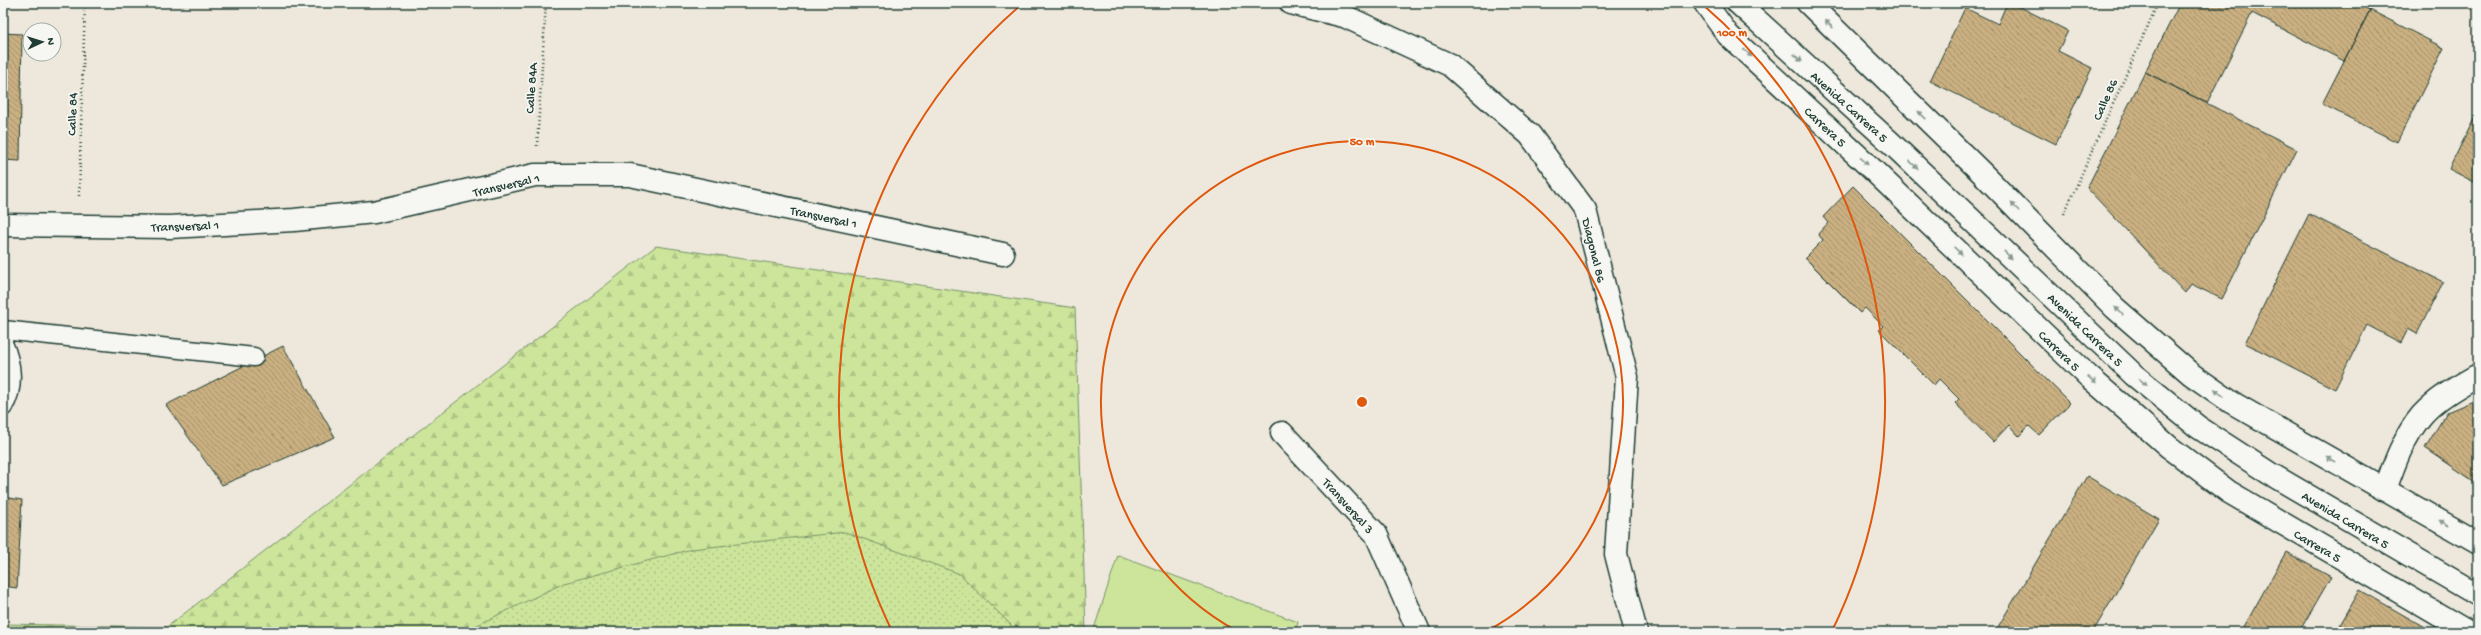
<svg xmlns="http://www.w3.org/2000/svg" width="2481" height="635" viewBox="0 0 2481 635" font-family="'Gochi Hand',sans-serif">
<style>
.forest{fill:url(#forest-firs);stroke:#769168}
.park{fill:url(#park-dots);stroke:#769168}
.pitch{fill:#cce59b;stroke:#769168}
.building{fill:url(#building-back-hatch);stroke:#1f3d34}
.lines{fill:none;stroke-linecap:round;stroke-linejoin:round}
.lane-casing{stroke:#1f3d34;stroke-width:21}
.street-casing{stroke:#1f3d34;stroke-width:25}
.primary-casing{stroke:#1f3d34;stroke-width:25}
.path{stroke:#1f3d34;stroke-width:2.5;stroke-dasharray:1 3;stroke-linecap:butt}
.lane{stroke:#f6f6f2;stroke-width:18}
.street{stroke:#f6f6f2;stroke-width:22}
.primary{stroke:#f6f6f2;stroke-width:22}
.oneway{fill:#8a9a93}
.ring{fill:none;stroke:#de580e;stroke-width:2}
.labels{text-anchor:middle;stroke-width:3.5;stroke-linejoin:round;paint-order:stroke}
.street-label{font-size:13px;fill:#1f3d34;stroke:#f6f6f2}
.centre{fill:#de580e;stroke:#f6f6f2;stroke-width:2}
.ring-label{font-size:12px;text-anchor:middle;font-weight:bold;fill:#de580e;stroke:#f6f6f2;stroke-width:3.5;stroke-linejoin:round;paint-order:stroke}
</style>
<defs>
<pattern id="forest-firs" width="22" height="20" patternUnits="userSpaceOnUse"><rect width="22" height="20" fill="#cce59b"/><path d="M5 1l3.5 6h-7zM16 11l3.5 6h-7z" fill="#afc586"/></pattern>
<pattern id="park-dots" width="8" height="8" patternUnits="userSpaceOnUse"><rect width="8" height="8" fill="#cce59b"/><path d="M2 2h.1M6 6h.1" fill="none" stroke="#afc586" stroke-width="1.8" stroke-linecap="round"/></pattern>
<pattern id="building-back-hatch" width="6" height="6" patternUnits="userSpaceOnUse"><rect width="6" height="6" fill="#cab081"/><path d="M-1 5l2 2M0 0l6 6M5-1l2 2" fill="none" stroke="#a3906a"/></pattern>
</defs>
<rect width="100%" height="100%" fill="#ede8db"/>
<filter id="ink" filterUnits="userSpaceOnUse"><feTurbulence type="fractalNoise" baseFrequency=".025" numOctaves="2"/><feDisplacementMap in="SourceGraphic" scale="8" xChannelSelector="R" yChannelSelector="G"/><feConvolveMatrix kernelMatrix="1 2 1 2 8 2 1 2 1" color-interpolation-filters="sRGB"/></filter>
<g filter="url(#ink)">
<path class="forest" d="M656,246l419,62 11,324h-1083v-8l164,3z"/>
<path class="park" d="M845,532l115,42 58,58h-555l101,-49 128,-34z"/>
<path class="pitch" d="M1118,555l180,67 -3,10h-202z"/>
<path class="building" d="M2007,3h5l56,28 -10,20 34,17 -36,76 -126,-63 35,-73 33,16z
M2180,3h176l14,7 -26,51 -92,-48 -45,90 -62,-31z
M2370,10l74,38 -47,94 -75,-38z
M3,33l19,1 -2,127 -17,-1z
M2145,72l152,77 -75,150 -31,-15 -6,9 -98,-105z
M2478,111v73l-29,-15z
M1853,186l217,217 -31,32 -10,-9 -10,10 -10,-11 -16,17 -38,-39 4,-4 -20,-20 -5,6 -55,-55 4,-4 -18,-18 -5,5 -55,-55 18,-18 -5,-6 10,-11 -5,-6z
M2309,214l134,68 -26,52 -9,-5 -7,14 -34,-18 -32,64 -90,-46z
M283,346l52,91 -113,48 -56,-80z
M2478,399v85l-53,-36 22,-36z
M2087,476l72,43 -66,113h-98z
M3,497l19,3 -5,88 -14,-2z
M2286,552l45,25 -32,55h-58z
M2360,590l66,38 -2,4h-88z"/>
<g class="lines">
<g class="lane-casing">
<path id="lane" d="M3,330l251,27
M3,343c9,20 12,45 0,64"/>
</g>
<g class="street-casing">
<path id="street" d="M1291,3l53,13 106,49 80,70 55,75 42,167 -11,177 20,78
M1705,3l23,32 145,135 215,206 81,71 60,45 239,140
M3,225l167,2 124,-7 80,-8 161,-37h95l373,79
M1282,433l94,101 43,98
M2385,490c9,-26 19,-54 37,-75 15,-17 37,-29 56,-40"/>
</g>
<g class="primary-casing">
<path id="primary" d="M1738,3l152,139 244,233 64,52 71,46 209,122
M1808,3l174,170 133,135 76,66 40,28 247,141"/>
</g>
<path class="path" d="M537,146l9,-143
M79,196l6,-193
M2064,214l94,-211"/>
<use href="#lane" class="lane"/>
<use href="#street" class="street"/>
<use href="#primary" class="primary"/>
</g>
<defs><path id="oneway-solid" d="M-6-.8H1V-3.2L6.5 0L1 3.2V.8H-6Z"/></defs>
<g class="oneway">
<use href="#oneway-solid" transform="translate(1829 24) rotate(-136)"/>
<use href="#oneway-solid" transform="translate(1748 53) rotate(43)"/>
<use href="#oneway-solid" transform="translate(1798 58) rotate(42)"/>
<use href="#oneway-solid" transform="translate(1922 115) rotate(-136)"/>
<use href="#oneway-solid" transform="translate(1864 161) rotate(43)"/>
<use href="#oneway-solid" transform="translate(1914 165) rotate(44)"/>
<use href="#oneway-solid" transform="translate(2015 207) rotate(-134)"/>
<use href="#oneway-solid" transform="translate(1958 251) rotate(44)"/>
<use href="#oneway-solid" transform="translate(2008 255) rotate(44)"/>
<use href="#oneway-solid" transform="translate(2119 311) rotate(-137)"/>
<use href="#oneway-solid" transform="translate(2092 380) rotate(41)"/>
<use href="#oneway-solid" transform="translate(2143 382) rotate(39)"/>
<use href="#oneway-solid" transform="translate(2219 393) rotate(-145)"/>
<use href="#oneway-solid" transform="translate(2331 459) rotate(-150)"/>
<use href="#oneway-solid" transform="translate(2444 523) rotate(-150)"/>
</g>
</g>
<g class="ring">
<path d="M1237 631A261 261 0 1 1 1487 631"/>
<path d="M892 631A523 523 0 0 1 1022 4M1702 4A523 523 0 0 1 1832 631"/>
</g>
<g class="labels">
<g class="street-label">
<text transform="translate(530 88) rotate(-86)" y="5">Calle 84A</text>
<text transform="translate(2104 99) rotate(-66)" y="5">Calle 86</text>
<text transform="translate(1850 106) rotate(42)" y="5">Avenida Carrera 5</text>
<text transform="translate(71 114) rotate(-88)" y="5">Calle 84</text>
<text transform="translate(1826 126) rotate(43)" y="5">Carrera 5</text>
<text transform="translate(506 184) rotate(-13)" y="5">Transversal 1</text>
<text transform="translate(824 216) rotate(12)" y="5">Transversal 1</text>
<text transform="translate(185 225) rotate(-2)" y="5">Transversal 1</text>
<text transform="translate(1595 250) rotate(76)" y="5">Diagonal 86</text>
<text transform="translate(2086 329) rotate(44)" y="5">Avenida Carrera 5</text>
<text transform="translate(2060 350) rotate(44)" y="5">Carrera 5</text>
<text transform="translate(1349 505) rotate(48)" y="5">Transversal 3</text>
<text transform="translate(2346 519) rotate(31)" y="5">Avenida Carrera 5</text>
<text transform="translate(2318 545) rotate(30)" y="5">Carrera 5</text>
</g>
</g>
<circle cx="1362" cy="402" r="6" class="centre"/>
<g class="ring-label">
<text x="1732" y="36">100 m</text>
<text x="1362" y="145">50 m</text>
</g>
<rect width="2481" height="635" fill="none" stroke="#f6f6f2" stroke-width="16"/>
<rect x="8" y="8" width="2465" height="619" fill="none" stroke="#1f3d34" stroke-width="1.5" filter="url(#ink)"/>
<g transform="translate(42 42) rotate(86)"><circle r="19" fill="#f6f6f2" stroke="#a0aca6"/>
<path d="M0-3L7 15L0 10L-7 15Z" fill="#1f3d34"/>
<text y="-6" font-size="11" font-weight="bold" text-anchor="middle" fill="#1f3d34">N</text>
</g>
</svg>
